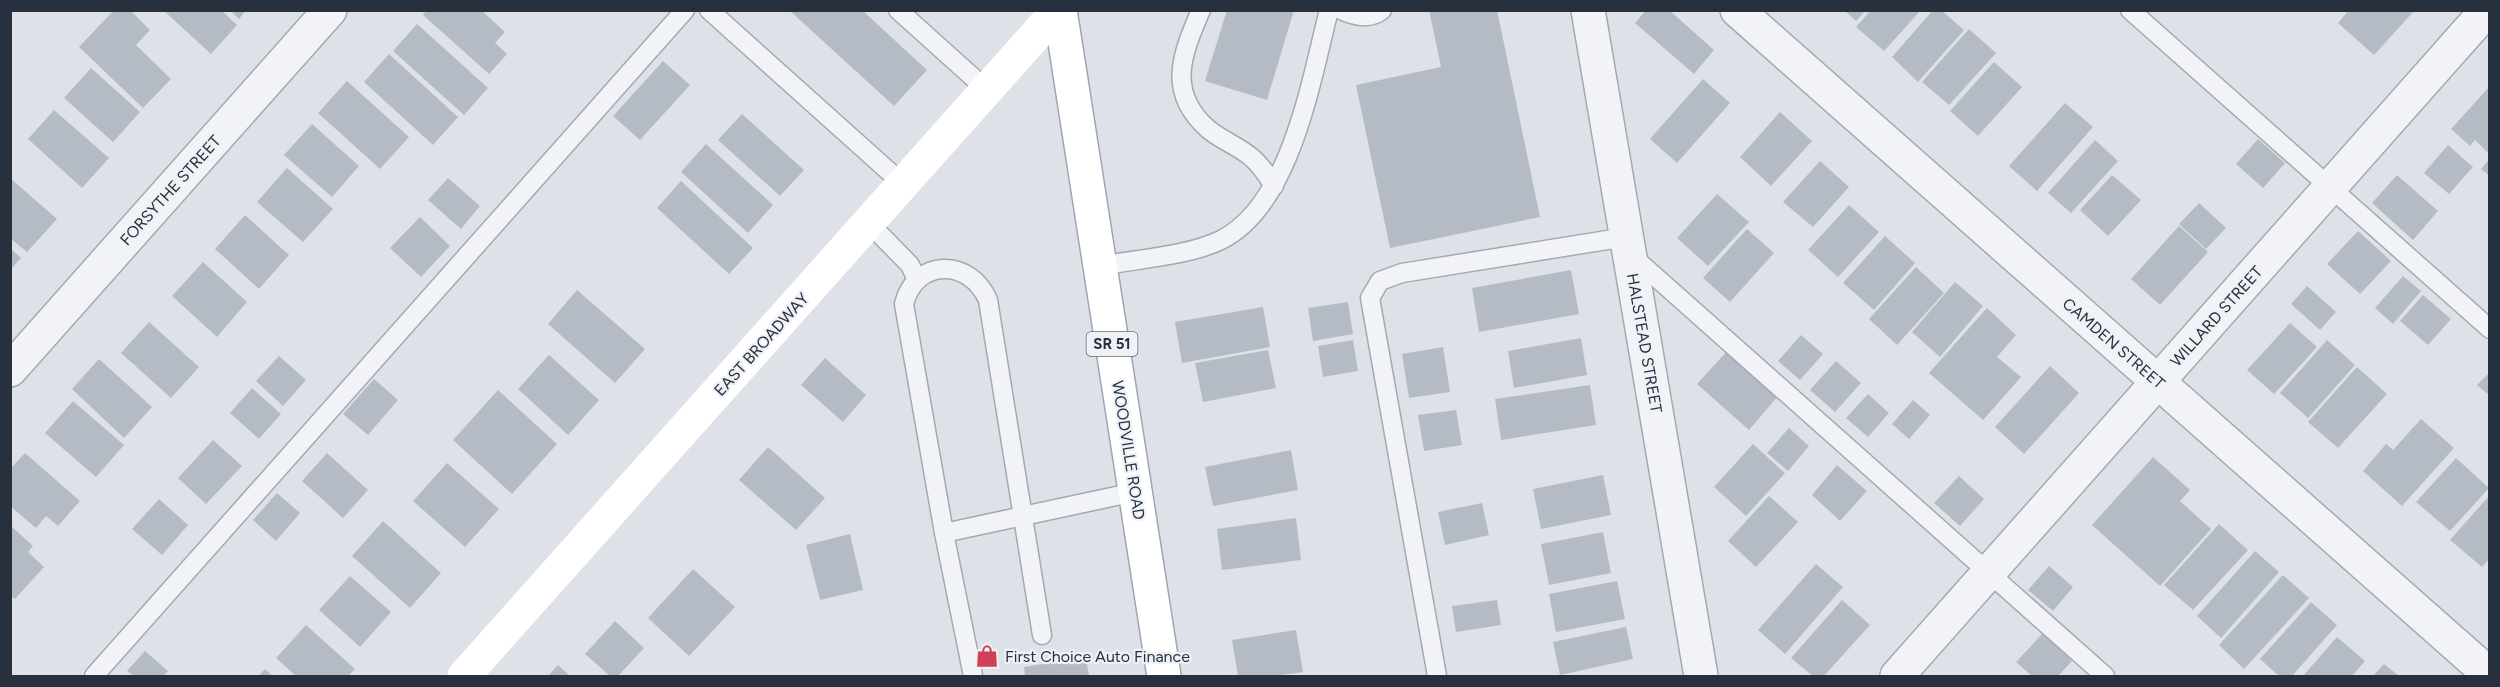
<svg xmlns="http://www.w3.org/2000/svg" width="2500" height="687" viewBox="0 0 2500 687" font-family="Figtree,sans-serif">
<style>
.building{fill:#b5bbc5}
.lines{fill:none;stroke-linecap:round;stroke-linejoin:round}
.lane-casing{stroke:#a3a9b2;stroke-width:21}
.street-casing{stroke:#a3a9b2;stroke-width:36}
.primary-casing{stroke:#9da6b4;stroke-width:36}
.lane{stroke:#f1f3f6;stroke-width:18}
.street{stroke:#f1f3f6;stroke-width:33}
.secondary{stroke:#fff;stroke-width:33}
.primary{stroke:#fff;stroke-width:33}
.labels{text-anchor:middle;stroke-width:4.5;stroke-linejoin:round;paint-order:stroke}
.shield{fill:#eef1f6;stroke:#636a76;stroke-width:1.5}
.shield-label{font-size:15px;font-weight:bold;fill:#27303f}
.street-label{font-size:16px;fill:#27303f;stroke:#eef1f6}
.poi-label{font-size:16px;fill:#27303f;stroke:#eef1f6;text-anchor:start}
</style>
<rect width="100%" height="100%" fill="#dee2e8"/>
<path class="building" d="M114,10h16l20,20 -14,15 35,34 -28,29 -64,-61z
M163,10h58l16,15 -26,29z
M230,10h16l-7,9z
M427,10h54l24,22 -10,11 12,11 -18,20 -66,-59z
M789,10h73l65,60 -33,36z
M1227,10h67l-27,90 -62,-19z
M1429,10h68l43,207 -150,31 -34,-163 85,-18z
M1646,10h23l45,40 -20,24 -59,-51z
M1844,10h22l-10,11z
M1871,10h50l-37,41 -28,-24z
M1933,10h8l23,20 -46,52 -26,-25z
M2349,10h66l-41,45 -36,-32z
M417,24l71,64 -24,27 -71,-64z
M1969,29l27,24 -47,52 -27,-23z
M389,54l69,63 -25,28 -69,-63z
M663,61l27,24 -50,55 -27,-24z
M1994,62l28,25 -44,49 -28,-25z
M91,68l49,44 -27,30 -49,-44z
M1703,79l27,24 -53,60 -27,-24z
M347,81l62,56 -29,32 -62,-56z
M2490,86v63l-3,3 -12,-12 -5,6 -19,-17z
M2065,103l28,24 -56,64 -28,-25z
M54,110l55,48 -27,30 -54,-49z
M1780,112l32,29 -41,45 -31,-29z
M742,114l62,56 -24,26 -62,-56z
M312,124l47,42 -27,31 -48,-42z
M2258,139l27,24 -22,25 -27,-24z
M2095,140l23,21 -47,52 -23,-20z
M706,144l67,61 -25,28 -67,-61z
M2448,145l25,22 -24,27 -25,-21z
M2490,158v18l-9,-7z
M1820,161l29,26 -36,40 -30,-25z
M287,168l46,41 -30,33 -46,-40z
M2112,175l29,25 -33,36 -28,-26z
M2397,175l41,36 -25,29 -41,-37z
M10,178l47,41 -30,33 -17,-14z
M448,178l32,28 -19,23 -33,-29z
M681,181l72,67 -24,26 -72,-66z
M1717,194l32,28 -41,44 -31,-28z
M2199,203l27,25 -20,21 -27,-25z
M1849,205l30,27 -41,45 -30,-27z
M245,215l44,40 -30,34 -44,-40z
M420,217l30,29 -29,31 -31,-29z
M2179,226l29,26 -48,53 -29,-26z
M1747,229l27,24 -44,49 -27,-24z
M2358,231l33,30 -31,33 -33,-30z
M1885,236l30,27 -41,47 -31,-27z
M10,248l11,10 -11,12z
M203,262l44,40 -30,35 -45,-41z
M1916,267l28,26 -47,52 -28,-26z
M1571,270l8,44 -100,18 -7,-44z
M2403,276l18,15 -28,33 -18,-16z
M1955,282l28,24 -43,51 -28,-25z
M2307,286l29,26 -16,18 -29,-26z
M577,290l68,59 -30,34 -67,-59z
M2423,295l28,24 -23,26 -28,-24z
M1348,302l5,32 -40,7 -5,-33z
M1263,307l7,40 -88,16 -7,-41z
M1987,308l29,27 -19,22 24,20 -38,43 -54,-47z
M149,322l50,45 -28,31 -50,-45z
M2290,323l27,24 -43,47 -27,-24z
M1801,335l22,19 -23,26 -22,-19z
M1581,338l6,37 -73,13 -6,-37z
M1353,340l5,31 -35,6 -5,-31z
M2327,340l28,25 -47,53 -28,-25z
M1443,347l7,45 -41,6 -7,-44z
M1268,350l8,38 -73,14 -8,-39z
M1727,351l51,45 -29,34 -52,-46z
M549,355l50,45 -31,35 -50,-46z
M279,356l27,24 -23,26 -27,-25z
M825,358l41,37 -23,27 -42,-37z
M99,359l53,48 -28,31 -52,-49z
M1836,361l25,22 -26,29 -25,-22z
M2050,366l29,27 -55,61 -29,-27z
M2357,367l30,27 -49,54 -30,-26z
M2490,372v24l-13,-11z
M374,379l24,21 -30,35 -25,-21z
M1590,385l6,40 -95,15 -6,-41z
M252,388l29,26 -22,25 -29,-26z
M498,390l59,54 -45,50 -59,-54z
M1868,394l21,19 -21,24 -22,-19z
M1913,400l17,15 -21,24 -17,-15z
M73,401l51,44 -28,32 -51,-44z
M1456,410l6,35 -38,6 -6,-36z
M2421,419l33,29 -52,58 -39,-35 23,-27 7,6z
M1789,428l20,18 -21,25 -21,-18z
M213,440l29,26 -36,38 -28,-26z
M1753,444l32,29 -39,43 -32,-29z
M768,447l57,51 -29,32 -57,-50z
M1291,450l7,40 -85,16 -8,-39z
M25,453l55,48 -22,25 -12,-10 -10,12 -26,-22v-37z
M327,453l41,37 -25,28 -41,-37z
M2153,457l37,33 -10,11 31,28 -51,57 -68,-61z
M2456,458l33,30 -39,43 -34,-29z
M447,463l52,46 -34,38 -52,-46z
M1837,465l30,26 -27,30 -28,-26z
M1603,475l8,40 -70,14 -8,-40z
M1959,476l25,23 -24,27 -26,-23z
M277,493l23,20 -24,28 -23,-21z
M2490,495v63l-8,9 -32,-27z
M1769,496l29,26 -42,45 -28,-26z
M159,499l29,26 -26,30 -30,-26z
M1482,503l7,32 -44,10 -7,-33z
M1296,518l5,42 -79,10 -5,-41z
M383,521l58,52 -31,35 -58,-52z
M2219,524l29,26 -55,60 -29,-25z
M10,525l23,21 -5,6 16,15 -29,32 -5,-4z
M1603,532l8,41 -62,12 -8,-41z
M850,534l13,56 -43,10 -14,-55z
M2255,551l24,21 -58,66 -24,-22z
M1816,564l27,23 -58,67 -27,-24z
M2049,566l24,21 -20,24 -25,-21z
M693,569l42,38 -46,49 -41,-38z
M2283,575l26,23 -65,71 -25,-24z
M350,576l41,36 -31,35 -41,-37z
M1617,581l8,38 -69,13 -7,-38z
M1497,600l4,25 -45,7 -4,-26z
M1842,600l28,25 -46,51h-11l-22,-18z
M2311,602l26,23 -45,51h-13l-19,-17z
M615,621l29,27 -26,28h-8l-25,-22z
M306,625l49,44 -7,7h-52l-20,-18z
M1626,627l7,32 -73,16 -7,-33z
M1296,630l7,42 -30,4h-35l-6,-36z
M2043,633l29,28 -14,15h-26l-16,-14z
M2337,637l28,24 -13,15h-49z
M145,651l23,20 -5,5h-29l-7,-5z
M1086,657l3,19h-64l-1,-9z
M2384,664l15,12h-26z
M558,665l12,11h-22z
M265,669l8,7h-15z"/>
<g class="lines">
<g class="lane-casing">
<path id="lane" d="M709,10l194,174
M898,10l89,80
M1201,10c-19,44 -35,82 7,119 13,11 30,17 43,28 10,8 16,18 23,29
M1341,10c13,6 29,10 41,0
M2130,10l360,319
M869,223l41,42 7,15
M1631,255l474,421
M1100,266c37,-7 88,-10 121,-26 70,-35 90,-160 108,-230
M944,533l29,143
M1042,635l-54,-335c-19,-43 -73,-41 -84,4l40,229 191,-41
M94,676l591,-666
M1437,676l-67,-378 10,-17 22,-8 224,-36"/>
</g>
<g class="street-casing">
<path id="street" d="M1588,10l113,666
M1737,10l753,665
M10,370l320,-360
M1897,676l590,-666"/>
</g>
<g class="primary-casing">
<path id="primary" d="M1060,10l104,666"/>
</g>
<use href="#lane" class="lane"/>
<use href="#street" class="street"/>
<path class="secondary" d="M464,676l594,-666"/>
<use href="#primary" class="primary"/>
</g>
<defs>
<g id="shop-bare" transform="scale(1.8)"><path d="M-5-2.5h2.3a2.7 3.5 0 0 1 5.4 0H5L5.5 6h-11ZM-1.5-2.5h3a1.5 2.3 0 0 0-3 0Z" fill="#d14054" stroke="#eef1f6" stroke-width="2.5" paint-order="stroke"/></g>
</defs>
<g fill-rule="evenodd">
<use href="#shop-bare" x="987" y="656"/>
</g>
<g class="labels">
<rect class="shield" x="1086.5" y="332" width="51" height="24" rx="4.5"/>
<g class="shield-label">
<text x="1112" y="349">SR 51</text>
</g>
<g class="street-label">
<text transform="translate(170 190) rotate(-48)" y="6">FORSYTHE STREET</text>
<text transform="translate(2216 316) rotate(-48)" y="6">WILLARD STREET</text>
<text transform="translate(1645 343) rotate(80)" y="6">HALSTEAD STREET</text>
<text transform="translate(2114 343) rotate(41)" y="6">CAMDEN STREET</text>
<text transform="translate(761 344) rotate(-48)" y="6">EAST BROADWAY</text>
<text transform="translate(1129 450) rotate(81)" y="6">WOODVILLE ROAD</text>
</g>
<g class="poi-label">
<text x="1005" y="662">First Choice Auto Finance</text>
</g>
</g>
<rect width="2500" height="687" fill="none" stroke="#27303f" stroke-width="24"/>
</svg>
